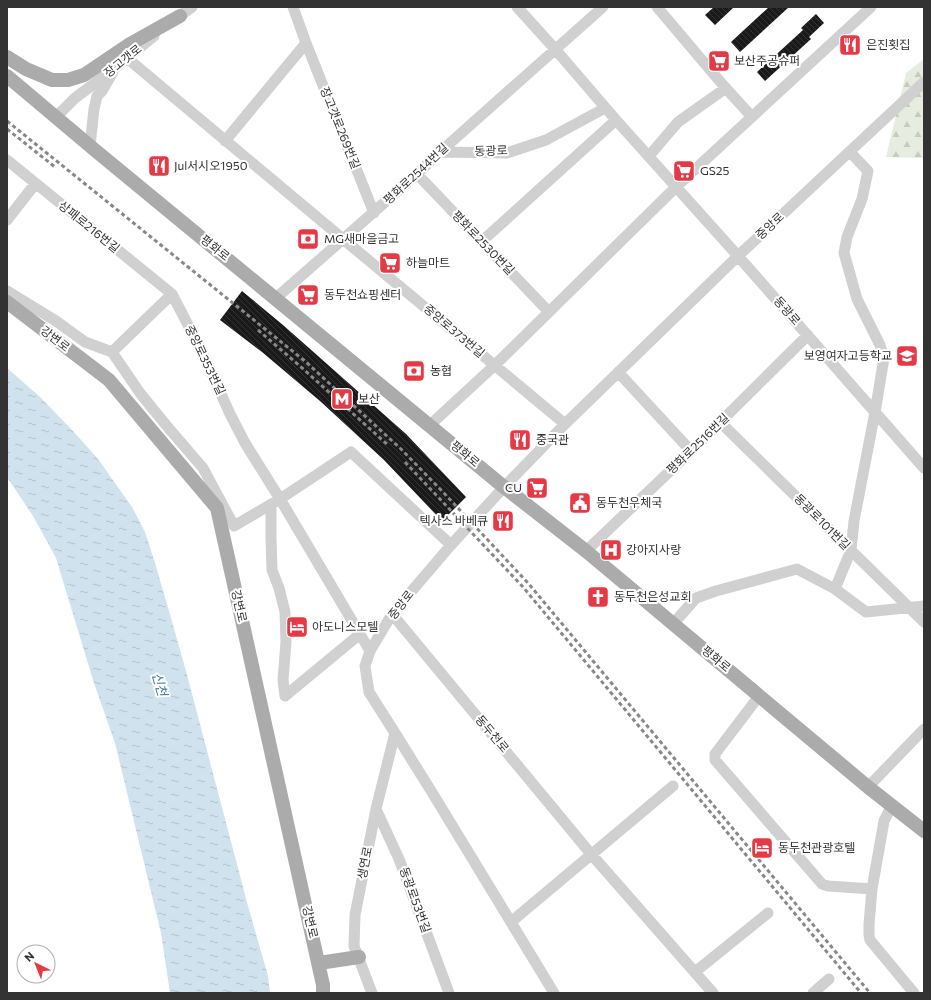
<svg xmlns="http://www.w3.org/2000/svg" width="931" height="1000" viewBox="0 0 931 1000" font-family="Commissioner,'Noto Sans KR',sans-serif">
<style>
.forest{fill:url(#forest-firs)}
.water{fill:url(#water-ripples)}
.building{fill:url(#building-back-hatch)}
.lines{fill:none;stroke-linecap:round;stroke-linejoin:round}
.minor{stroke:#d0d0d0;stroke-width:11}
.major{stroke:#ababab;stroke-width:14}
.rail{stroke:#888;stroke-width:3;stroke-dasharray:4 3;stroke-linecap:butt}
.labels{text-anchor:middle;stroke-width:4;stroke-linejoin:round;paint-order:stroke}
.poi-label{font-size:12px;fill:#333;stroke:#fff;text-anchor:start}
.street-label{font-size:12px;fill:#333;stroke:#fff}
.water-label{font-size:13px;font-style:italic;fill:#3f7597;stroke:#fff}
</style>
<defs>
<pattern id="forest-firs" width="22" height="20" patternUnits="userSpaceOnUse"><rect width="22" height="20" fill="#e6ecdf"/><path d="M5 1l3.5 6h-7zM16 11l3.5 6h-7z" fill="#c6cbc0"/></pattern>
<pattern id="water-ripples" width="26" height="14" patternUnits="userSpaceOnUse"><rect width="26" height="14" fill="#cfe2ee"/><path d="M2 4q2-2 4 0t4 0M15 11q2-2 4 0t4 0" fill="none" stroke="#b2c2cd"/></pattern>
<pattern id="building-back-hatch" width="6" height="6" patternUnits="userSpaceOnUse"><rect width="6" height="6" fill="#1a1a1a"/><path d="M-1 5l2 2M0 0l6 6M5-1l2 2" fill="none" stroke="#333"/></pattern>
</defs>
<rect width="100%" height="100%" fill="#fff"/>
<path class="forest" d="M924,59v99l-38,-1 20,-84z"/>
<path class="water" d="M7,368l32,28 34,35 25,28 34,48 13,25 10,31 14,48 17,60 62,235 20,70 2,17h-100l-9,-60 -46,-190 -22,-63 -37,-122 -23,-42 -22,-33 -4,-5z"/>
<path class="building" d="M714,7h20l-19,18 -10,-10z
M769,7h20l-49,45 -9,-10z
M816,14l8,9 -15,14 2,2 -46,42 -8,-9 46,-42 -2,-2z
M242,291l41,34 123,109 60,63 -24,24 -58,-61 -64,-59 -58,-49 -42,-32z"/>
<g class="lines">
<path class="minor" d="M293,7l13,36 68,170
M517,7l38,42 61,71 122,136 186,212
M657,7l66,78 29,32
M174,20l18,-13
M127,58l216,181 222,185
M56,117l19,-19 40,-30 39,-32
M225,141l81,-98
M90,146l4,-37 3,-13 5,-5 11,-19
M440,152l67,1 39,-13 59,-32
M649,156l29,-34 48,-34
M7,160l165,134
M417,174l132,138
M7,220l28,-36
M481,242l135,-122
M7,291l49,30 29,21 27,10 28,41 26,32 37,43 31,58 46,-27 71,-47 100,93
M276,298l141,-124 23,-22 163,-145
M112,352l60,-58 30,58 28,62 15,29 35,56 90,152
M618,372l73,79
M720,422l204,200
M430,425l65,-60 182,-179 194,-179
M271,504v34l1,32 7,18 6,24 1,30 -3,38 2,16
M586,551l105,-100 117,-116
M835,589l31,23 58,-6
M392,614l199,240 122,139
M673,624l23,-26 20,-7 81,-22 38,20 16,-39 3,-29 21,-109 9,-54 -4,-13 -23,-46 -13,-46 3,-16 15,-38 6,-28 -18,-19
M285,696l75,-62
M759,696l-44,58v6l107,124 6,2 44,3
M868,787l56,-58
M892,805l-8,16 -12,68 -3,35v11l1,5 44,53
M376,809l23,50 50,134
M511,922l162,-136
M695,972l73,-59
M372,993l-18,-47 1,-31 21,-106 19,-76
M554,993l-121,-199 -38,-61 -26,-41 -4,-26 5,-15 22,-37 59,-69 53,-58 61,-63 173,-168 186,-174
M813,993l16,-14"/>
<path class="major" d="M7,57l19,12 26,11h16l16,-5 46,-31 50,-28
M7,76l89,75 408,336 82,64 282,236 56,44
M7,302l102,78 108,128 106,477v8
M319,963l40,-6"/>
<path class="rail" d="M7,121l299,241 95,87 41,42 86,92 342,410
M7,129l48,38
M258,330l43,37 87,78
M405,462l118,125 338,406"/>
</g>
<defs>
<g id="restaurant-square" transform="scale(1.15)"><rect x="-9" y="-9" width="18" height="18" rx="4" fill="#e63946" stroke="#fff"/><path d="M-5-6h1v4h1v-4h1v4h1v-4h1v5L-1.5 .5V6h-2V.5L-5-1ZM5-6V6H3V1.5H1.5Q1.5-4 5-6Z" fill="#fff"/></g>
<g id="supermarket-square" transform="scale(1.15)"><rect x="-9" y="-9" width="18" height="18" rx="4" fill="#e63946" stroke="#fff"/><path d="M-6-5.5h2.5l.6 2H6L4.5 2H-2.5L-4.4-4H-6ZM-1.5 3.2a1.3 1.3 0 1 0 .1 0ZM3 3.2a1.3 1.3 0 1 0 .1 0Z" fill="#fff"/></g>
<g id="bank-square" transform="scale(1.15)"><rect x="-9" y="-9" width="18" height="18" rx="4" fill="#e63946" stroke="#fff"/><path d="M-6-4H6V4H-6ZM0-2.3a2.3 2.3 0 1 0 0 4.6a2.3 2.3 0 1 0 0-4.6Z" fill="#fff"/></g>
<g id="school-square" transform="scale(1.15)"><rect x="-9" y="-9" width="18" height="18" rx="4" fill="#e63946" stroke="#fff"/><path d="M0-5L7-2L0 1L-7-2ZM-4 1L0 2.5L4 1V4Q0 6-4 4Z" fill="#fff"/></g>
<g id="metro-square" transform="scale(1.15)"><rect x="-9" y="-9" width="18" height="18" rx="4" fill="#e63946" stroke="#fff"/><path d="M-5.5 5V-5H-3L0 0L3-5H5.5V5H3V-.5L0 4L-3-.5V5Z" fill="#fff"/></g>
<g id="civic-square" transform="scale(1.15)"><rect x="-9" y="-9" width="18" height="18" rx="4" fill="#e63946" stroke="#fff"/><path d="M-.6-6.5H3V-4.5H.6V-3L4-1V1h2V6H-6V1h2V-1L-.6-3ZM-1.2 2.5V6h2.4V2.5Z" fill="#fff"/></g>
<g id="hospital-square" transform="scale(1.15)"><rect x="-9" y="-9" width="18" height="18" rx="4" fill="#e63946" stroke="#fff"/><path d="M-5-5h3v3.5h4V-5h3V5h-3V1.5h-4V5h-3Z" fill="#fff"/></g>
<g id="church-square" transform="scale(1.15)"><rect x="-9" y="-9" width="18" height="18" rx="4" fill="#e63946" stroke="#fff"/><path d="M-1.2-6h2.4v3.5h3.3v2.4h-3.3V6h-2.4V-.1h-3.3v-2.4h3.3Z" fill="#fff"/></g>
<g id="hotel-square" transform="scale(1.15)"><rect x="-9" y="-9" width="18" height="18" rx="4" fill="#e63946" stroke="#fff"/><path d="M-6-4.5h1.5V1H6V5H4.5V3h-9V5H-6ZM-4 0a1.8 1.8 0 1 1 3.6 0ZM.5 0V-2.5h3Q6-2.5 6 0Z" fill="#fff"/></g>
</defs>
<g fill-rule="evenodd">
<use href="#restaurant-square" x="850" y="45"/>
<use href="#supermarket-square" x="719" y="61"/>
<use href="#restaurant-square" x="159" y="166"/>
<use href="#supermarket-square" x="684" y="171"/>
<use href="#bank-square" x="308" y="239"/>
<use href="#supermarket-square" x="390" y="263"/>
<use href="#supermarket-square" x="308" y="295"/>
<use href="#school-square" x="907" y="356"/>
<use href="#bank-square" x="414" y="371"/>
<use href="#metro-square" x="342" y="399"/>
<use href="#restaurant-square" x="520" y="440"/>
<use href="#supermarket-square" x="537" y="488"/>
<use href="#civic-square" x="580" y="503"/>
<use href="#restaurant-square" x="503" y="521"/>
<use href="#hospital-square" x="611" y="550"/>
<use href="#church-square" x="598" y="597"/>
<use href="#hotel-square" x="297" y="627"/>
<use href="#hotel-square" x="762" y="848"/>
</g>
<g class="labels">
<g class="poi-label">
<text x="866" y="49">은진횟집</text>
<text x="734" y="65">보산주공슈퍼</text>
<text x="174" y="170">Jul서시오1950</text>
<text x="700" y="175">GS25</text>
<text x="324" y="243">MG새마을금고</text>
<text x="406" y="267">하늘마트</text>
<text x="324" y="299">동두천쇼핑센터</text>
<text x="892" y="360" text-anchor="end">보영여자고등학교</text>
<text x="430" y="375">농협</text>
<text x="358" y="403">보산</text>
<text x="536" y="444">중국관</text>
<text x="522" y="492" text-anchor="end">CU</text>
<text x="596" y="507">동두천우체국</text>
<text x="488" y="525" text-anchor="end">텍사스 바베큐</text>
<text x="626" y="554">강아지사랑</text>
<text x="614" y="601">동두천은성교회</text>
<text x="312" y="631">아도니스모텔</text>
<text x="778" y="852">동두천관광호텔</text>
</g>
<g class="street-label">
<text transform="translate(123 61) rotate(-39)" y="4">장고갯로</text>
<text transform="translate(340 128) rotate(68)" y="4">장고갯로269번길</text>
<text transform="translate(491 151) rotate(-2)" y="4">동광로</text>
<text transform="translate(416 174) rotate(-43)" y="4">평화로2544번길</text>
<text transform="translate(770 226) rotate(-43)" y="4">중앙로</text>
<text transform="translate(89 227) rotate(39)" y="4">상패로216번길</text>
<text transform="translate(483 243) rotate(46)" y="4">평화로2530번길</text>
<text transform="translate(215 248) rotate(39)" y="4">평화로</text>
<text transform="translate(787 311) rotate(49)" y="4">동광로</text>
<text transform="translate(454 331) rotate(40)" y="4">중앙로373번길</text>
<text transform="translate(55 339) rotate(38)" y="4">강변로</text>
<text transform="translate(205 360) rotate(64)" y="4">중앙로353번길</text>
<text transform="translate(698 444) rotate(-44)" y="4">평화로2516번길</text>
<text transform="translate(465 454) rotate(40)" y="4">평화로</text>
<text transform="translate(822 522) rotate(45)" y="4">동광로101번길</text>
<text transform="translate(401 605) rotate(-52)" y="4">중앙로</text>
<text transform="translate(239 606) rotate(77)" y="4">강변로</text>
<text transform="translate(716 659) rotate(40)" y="4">평화로</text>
<text transform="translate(492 734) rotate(50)" y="4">동두천로</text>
<text transform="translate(365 863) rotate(-79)" y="4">생연로</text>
<text transform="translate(415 900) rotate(70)" y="4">동광로53번길</text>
<text transform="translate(310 922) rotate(77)" y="4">강변로</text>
</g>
<g class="water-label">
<text transform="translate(160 684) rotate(74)" y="5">신천</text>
</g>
</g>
<rect width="931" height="1000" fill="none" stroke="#333333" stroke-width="16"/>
<g transform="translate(36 964) rotate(317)"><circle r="19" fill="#ffffff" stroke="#adadad"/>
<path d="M0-3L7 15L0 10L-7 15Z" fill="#e63946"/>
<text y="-6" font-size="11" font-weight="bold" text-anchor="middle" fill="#333333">N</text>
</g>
</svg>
